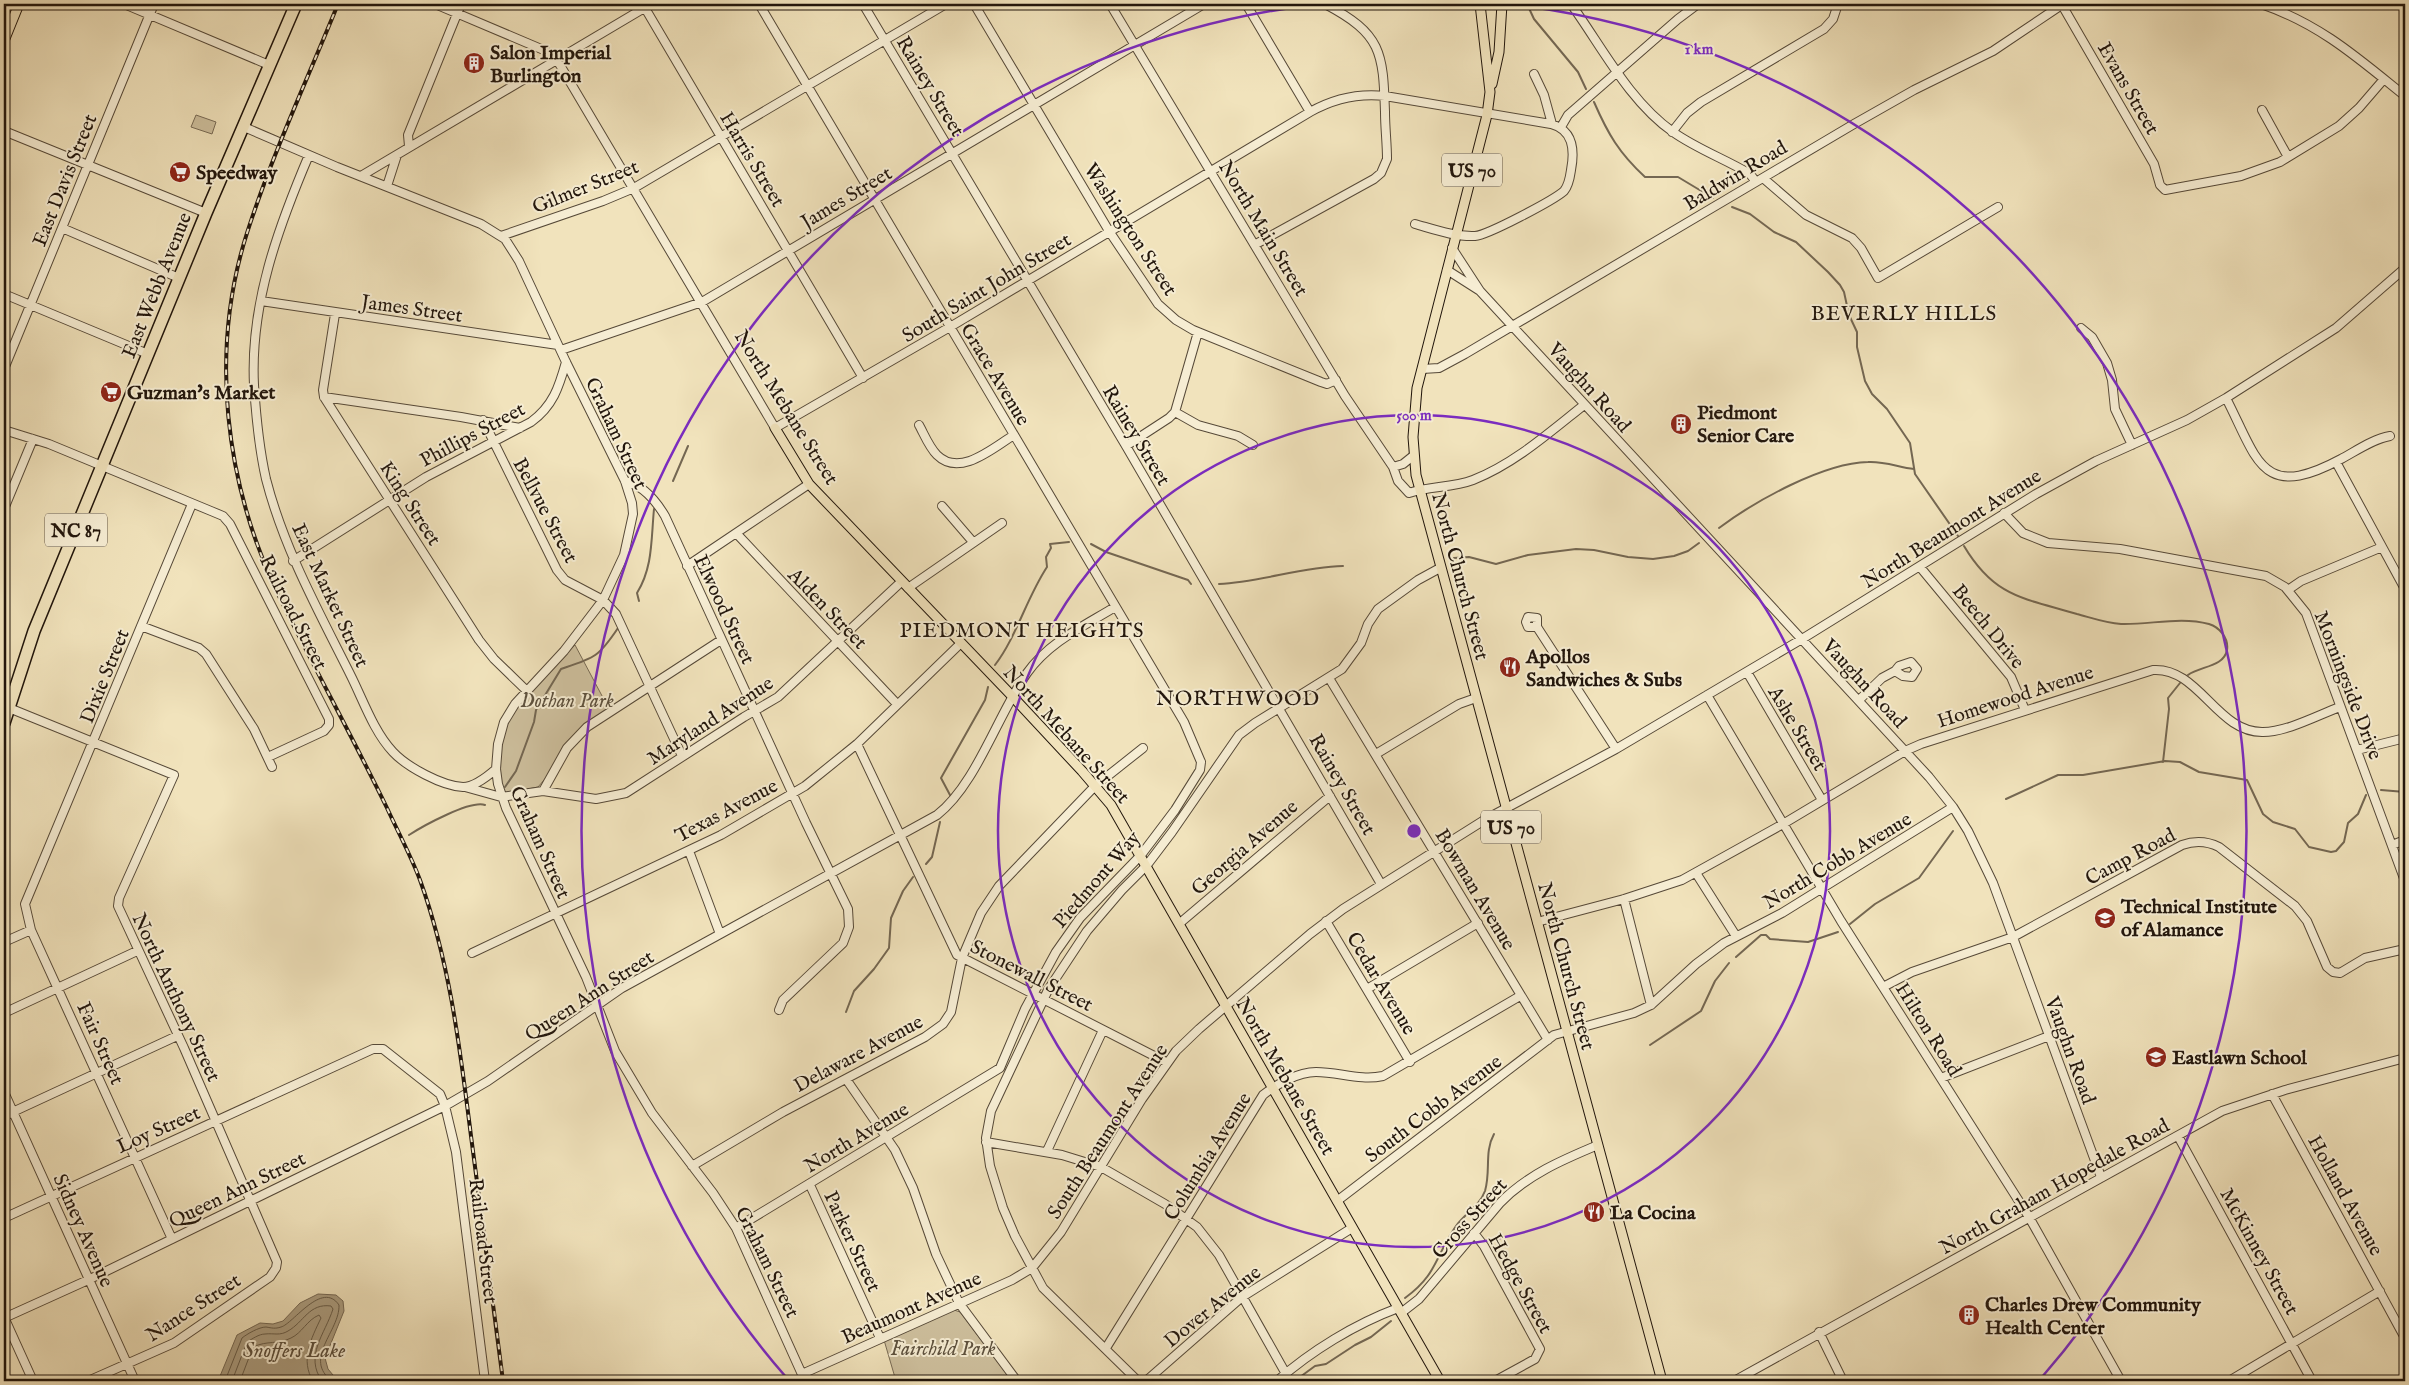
<svg xmlns="http://www.w3.org/2000/svg" width="2409" height="1385" viewBox="0 0 2409 1385" font-family="'IM FELL English',serif">
<style>
.green{fill:#cec09e;stroke:#786b55}
.water{fill:#ab9d80;stroke:#746752}
.lines{fill:none;stroke-linecap:round;stroke-linejoin:round}
.shore{stroke:#665a46;stroke-width:1}
.stream{stroke:#746752;stroke-width:2}
.minor-casing{stroke:#564938;stroke-width:10}
.major-casing{stroke:#22160c;stroke-width:11}
.highway-casing{stroke:#22160c;stroke-width:14}
.minor{stroke:#f6edd3;stroke-width:8}
.major{stroke:#f1e3bc;stroke-width:9}
.highway{stroke:#f1e3bc;stroke-width:11}
.rail-casing{stroke:#22160c;stroke-width:4}
.rail{stroke:#f6edd3;stroke-width:2;stroke-dasharray:5.5;stroke-linecap:butt}
.ring{fill:none;stroke:#7b2cbf;stroke-width:2.5}
.labels{text-anchor:middle;stroke-width:4;stroke-linejoin:round;paint-order:stroke}
.shield{fill:#f6edd3;stroke:#625648;stroke-width:1}
.shield-label{font-size:19px;font-weight:bold;fill:#22160c}
.poi-label{font-size:20px;font-weight:bold;fill:#22160c;stroke:#f6edd3;text-anchor:start}
.street-label{font-size:20px;fill:#22160c;stroke:#f6edd3}
.park-label{font-size:20px;font-style:italic;fill:#5e523f;stroke:#f6edd3}
.neighbourhood-label{font-size:21px;letter-spacing:1px;fill:#22160c;stroke:#f6edd3}
.water-label{font-size:21px;font-style:italic;fill:#594c3a;stroke:#f6edd3}
.centre{fill:#7b2cbf;stroke:#f6edd3;stroke-width:2.5}
.ring-label{font-size:15px;text-anchor:middle;font-weight:bold;fill:#7b2cbf;stroke:#f6edd3;stroke-width:4;stroke-linejoin:round;paint-order:stroke}
</style>
<rect width="100%" height="100%" fill="#f1e3bc"/>
<filter id="stains"><feTurbulence type="fractalNoise" baseFrequency=".004" numOctaves="4"/><feColorMatrix values="0 0 0 0 .2 0 0 0 0 .09 0 0 0 0 .02 0 0 0 .5 -.17"/></filter>
<radialGradient id="worn" r=".72"><stop offset=".6" stop-color="#630" stop-opacity="0"/><stop offset="1" stop-color="#630" stop-opacity=".3"/></radialGradient>
<path class="green" d="M196,115l20,7 -4,12 -21,-7z
M575,645l34,64 -7,4 -64,74 -31,6 -5,-3c-1,-11 -4,-24 -3,-35 4,-47 46,-78 76,-110z
M951,1309l9,3 52,69h-116l-12,-41z"/>
<path class="water" d="M318,1294l18,1 7,6 1,10 -19,47 3,11 10,12h-120l19,-46 23,-12 13,1 10,-3 17,-18z"/>
<g class="lines">
<path class="shore" d="M225,1381l17,-43c5,-4 17,-11 24,-11 6,1 9,2 15,0 12,-3 41,-47 58,-22 1,26 -37,54 -7,76
M232,1381l15,-39c5,-3 12,-8 18,-8 9,-1 15,2 23,-3 16,-9 21,-28 43,-25l2,3c-8,25 -29,47 -11,72
M240,1381l13,-34c15,-7 24,-2 38,-9 11,-5 16,-18 28,-23l2,3c-10,21 -21,42 -8,63"/>
<path class="stream" d="M1527,4l7,15 44,53 8,17
M1594,102c14,32 25,51 51,75h33l35,21
M1732,207l18,7 24,18 22,10 32,30 12,13 4,7 5,23 8,17v15l8,34 7,13 15,15 23,34 5,31 43,62
M673,481l15,-35
M1719,528c36,-27 104,-65 149,-66 16,-1 30,5 46,7
M1091,544l15,8 82,28 3,4
M1964,546c31,52 60,52 113,68 15,4 29,9 44,10 29,1 59,-8 88,0 10,3 20,14 18,26 -3,17 -27,16 -39,25
M1454,558l15,-1 27,7 32,-9 48,-6 18,1 34,7 25,2 21,-3 14,-5 11,-8
M1219,584c42,-2 82,-17 124,-18
M639,601l-2,-8c16,-26 14,-53 17,-84
M995,665c22,-29 31,-66 52,-98l-1,-10 5,-9 -1,-4 19,-2
M2163,762l6,-53 -1,-11 12,-15
M505,787l11,-16 18,-49 2,-12 25,-41c33,-11 37,-11 57,-41
M2381,790l24,2
M950,795l-9,-17 44,-78 3,-13
M2006,799l52,-24h25l82,-14 15,1 19,10 48,8 16,34 10,8 22,7 14,18 22,5 5,-1 8,-9 4,-19 10,-9 8,-19
M409,835c14,-9 61,-35 76,-30
M926,864l6,-7 8,-35
M1850,924l25,-20 44,-26 34,-47
M1736,957l25,-22h5l4,4 38,3 30,-10
M846,1012l8,-21 20,-22 15,-21 2,-30 12,-27 10,-14
M1650,1045l51,-34 14,-30 14,-18
M1405,1298c33,-24 30,-42 51,-72 9,-13 23,-19 29,-35 6,-20 -1,-39 9,-57
M1300,1377l15,-11 11,-2 29,-19 16,-8 20,-16"/>
<g class="minor-casing">
<path id="minor" d="M124,4l145,61
M435,4l111,47 11,9 218,368 175,-101 360,-215c23,-13 48,-19 75,-16l166,28c22,6 24,25 20,46 -1,7 -2,15 -7,21 -10,9 -76,44 -89,45 -20,1 -42,-7 -60,-12
M759,4l425,718 17,40
M863,4l263,442 255,438
M974,4l135,227 49,73 18,16 17,10 128,52 6,2 9,-4
M1110,4l235,392 48,71 5,14 11,12c20,-7 43,-5 64,-13 41,-16 77,-48 111,-75
M1246,4l64,108
M1571,4c31,43 58,97 102,128 24,17 52,27 77,42l6,8
M2261,4c59,20 97,54 144,92
M2062,5l92,159 6,21 5,5 76,-14 39,-14 59,-36 20,-18 25,-29
M645,8l218,370
M1534,74l10,21 8,29
M2262,110l26,47
M244,127l93,40 144,57 24,15 14,22 47,101 59,119 7,22 1,11 -9,41 -21,45 -39,51 -49,53 -11,18 -6,22 -2,25 2,15 8,24 80,169 29,74 37,62 61,80 23,35 69,153
M1561,127l7,-12 110,-96 20,-15
M4,131l202,82
M1672,132l15,-19 14,-11 123,-73 9,-10 5,-15
M409,146l-1,-11 53,-131
M309,155c-31,73 -59,149 -55,230 2,31 5,63 12,94 18,70 53,133 85,197 12,24 23,56 42,76 14,15 49,34 70,35 11,0 25,-11 33,-18
M361,176l290,-172
M1763,178l43,37 46,23 9,10 17,30 120,-71
M387,186l10,-31
M62,228l117,50
M501,236l102,-35 31,-13 312,-184
M1256,244l118,-65 7,-6 6,-14c0,-16 -2,-31 -2,-47 -2,-60 -3,-78 -60,-108
M1452,248l28,43 449,486 24,30 15,24 25,52 108,294
M1447,270l33,21
M4,294l144,60
M261,301l297,44
M335,314l-12,76 1,7 155,243 15,19 33,32
M2081,328l11,9 15,26 5,17 3,29 17,36
M561,350l141,-48 502,-298
M4,369l150,-365
M1422,369l17,-1 26,-14 389,-230 60,-34 79,-39 70,-47
M324,397l137,20 59,11
M2226,398c32,62 35,104 115,61 15,-8 32,-20 49,-23
M1175,412l23,13 40,11 15,9
M483,420l74,150 8,10 38,20 13,14 66,142
M919,425c5,9 10,22 18,30 23,23 57,-8 77,-20
M4,430l45,14 162,67 12,5 7,8 99,195v6l-5,6 -56,26
M1126,446l43,-28 6,-6 23,-80
M2336,462l69,127
M1393,467l10,-3 10,-8
M625,481c18,4 31,20 40,35l141,307 42,86 1,18 -6,16 -60,57 -4,10
M942,506l31,36
M4,509l29,-70
M2004,513l19,20 25,10 72,6 146,27 19,11 21,26 99,268
M737,534l160,170
M293,561l133,-84 105,-55c22,-16 28,-35 35,-60
M687,566l122,-82
M1920,567l91,110 14,33
M908,588l94,-65
M2288,590l13,-9 81,-34
M141,626l58,22 7,6 48,75 18,38
M1537,627h-9l-2,-5 2,-5 9,1v9l79,122
M1911,662l6,7 -5,8 -9,-1 -8,-5 4,-5z
M1747,672l75,128
M1329,678l219,362
M1707,695l134,226 188,296 92,164
M1859,700l23,-22 13,-7
M9,708l165,67 -55,123 -1,8 66,142 93,214 -1,6 -6,9 -96,66 -86,38
M857,744l100,211 209,107
M2357,750l48,-12
M1376,754l83,-50 17,-6
M465,787l36,10 42,-6 53,8 30,-6 118,-76 34,-20 123,-115
M543,791l24,-43 20,-21 134,-87
M2392,845l13,-5
M689,851l31,83
M1696,873l40,63
M1624,899l27,106
M1326,921l84,141
M1537,922l87,-23 58,-19 101,-56 122,-73 16,-7 232,-74c46,-3 64,63 110,62 24,0 55,-17 77,-25
M1180,923l150,-127
M4,942l27,-12
M472,953l249,-118 84,-49 52,-42 103,-100
M1883,987l29,-15 101,-35 169,-92c14,-5 25,-4 37,2l76,59 12,15 20,46 6,5 7,1 25,-15 40,-9
M1367,989l111,-66
M4,1013l133,-62
M1941,1078l108,-42
M846,1079l49,71 18,38 23,66 23,49 58,78
M4,1092l131,289
M2272,1094l133,244
M4,1116l173,-80
M2178,1136l134,245
M986,1142l76,13 39,12 64,37 32,23 22,28 71,126
M1047,1151l56,-121
M692,1166l91,-54 142,-75 18,-13 8,-12 11,-54 19,-45 18,-27 96,-100 48,-38
M810,1185l70,153
M1337,1201l217,-166 80,-22 17,-8 45,-41 28,-21 58,-30 171,-106
M4,1218l369,-169h10l57,45 5,12 11,46 29,229
M736,1228l264,-160 25,-59 31,-57 24,-34 61,-63 34,-45 25,-40 1,-8
M1474,1233l10,13 56,103 -5,10 -40,22
M172,1239l-141,-309 -6,-26 167,-400
M1401,1313l18,-14 81,-96c27,-28 62,-43 98,-58
M4,1317l29,64
M4,1318l84,-38 357,-174 43,-25 134,-93 315,-173c39,-30 61,-101 90,-142 22,-31 57,-47 88,-66
M1819,1332l24,49
M1106,1348l157,-253c14,-11 35,-23 53,-23 23,0 44,9 67,4l137,-80
M802,1374l210,-94 20,-12 29,-36 81,-133 34,-48 23,-22 111,-95 33,-25 143,-90 130,-70 186,-110 234,-145 60,-33 91,-41 39,-22 110,-70 69,-60
M1138,1381l-95,-93 -28,-52 -12,-28 -13,-42 -4,-28 5,-27 57,-121 39,-59 35,-41 25,-25 25,-33 67,-97 16,-12 87,-54 19,-26 7,-19 10,-15 40,-29 22,-12
M1146,1381l96,-84 110,-69
M1277,1381c34,-30 78,-57 121,-73
M1734,1381l488,-270 63,-21 120,-32
M2229,1381l151,-90"/>
</g>
<g class="major-casing">
<path id="major" d="M1480,4l10,88 -3,23 -70,273 -4,49 3,38 246,906
M4,41l15,-37
M1492,84l7,-32 3,-48
M775,428l34,56 204,213 69,74 29,34 329,576"/>
</g>
<g class="highway-casing">
<path id="highway" d="M4,723l30,-92 172,-418 90,-209"/>
</g>
<use href="#minor" class="minor"/>
<use href="#major" class="major"/>
<use href="#highway" class="highway"/>
<g class="rail-casing">
<path id="rail" d="M338,4c-31,76 -66,151 -91,229 -38,119 -22,250 31,361 35,72 74,142 109,214 11,24 24,48 33,72 30,83 40,169 51,256 11,82 22,164 32,245"/>
</g>
<use href="#rail" class="rail"/>
</g>
<g class="ring">
<circle cx="1414" cy="831" r="416"/>
<path d="M786 1377A832 832 0 0 1 1320 4M1508 4A832 832 0 0 1 2042 1377"/>
</g>
<defs>
<g id="building-disc" transform="scale(1.125)"><circle r="9.5" fill="#8f2418" stroke="#f6edd3"/><path d="M-4-6H4V6H1V3H-1V6H-4ZM-2.5-4.3h1.7v1.8h-1.7ZM.8-4.3h1.7v1.8H.8ZM-2.5-1h1.7V.8h-1.7ZM.8-1h1.7V.8H.8Z" fill="#fff"/></g>
<g id="supermarket-disc" transform="scale(1.125)"><circle r="9.5" fill="#8f2418" stroke="#f6edd3"/><path d="M-6-5.5h2.5l.6 2H6L4.5 2H-2.5L-4.4-4H-6ZM-1.5 3.2a1.3 1.3 0 1 0 .1 0ZM3 3.2a1.3 1.3 0 1 0 .1 0Z" fill="#fff"/></g>
<g id="restaurant-disc" transform="scale(1.125)"><circle r="9.5" fill="#8f2418" stroke="#f6edd3"/><path d="M-5-6h1v4h1v-4h1v4h1v-4h1v5L-1.5 .5V6h-2V.5L-5-1ZM5-6V6H3V1.5H1.5Q1.5-4 5-6Z" fill="#fff"/></g>
<g id="school-disc" transform="scale(1.125)"><circle r="9.5" fill="#8f2418" stroke="#f6edd3"/><path d="M0-5L7-2L0 1L-7-2ZM-4 1L0 2.5L4 1V4Q0 6-4 4Z" fill="#fff"/></g>
</defs>
<g fill-rule="evenodd">
<use href="#building-disc" x="474" y="63"/>
<use href="#supermarket-disc" x="180" y="172"/>
<use href="#supermarket-disc" x="111" y="392"/>
<use href="#building-disc" x="1681" y="424"/>
<use href="#restaurant-disc" x="1510" y="667"/>
<use href="#school-disc" x="2105" y="918"/>
<use href="#school-disc" x="2156" y="1057"/>
<use href="#restaurant-disc" x="1594" y="1212"/>
<use href="#building-disc" x="1969" y="1315"/>
</g>
<g class="labels">
<g class="shield">
<rect x="1442" y="153.5" width="60" height="33" rx="4"/>
<rect x="45" y="513.5" width="62" height="33" rx="4"/>
<rect x="1481" y="810.5" width="60" height="33" rx="4"/>
</g>
<g class="shield-label">
<text x="1472" y="177">US 70</text>
<text x="76" y="537">NC 87</text>
<text x="1511" y="834">US 70</text>
</g>
<g class="poi-label">
<text x="490" y="59">Salon Imperial<tspan x="490" dy="23">Burlington</tspan></text>
<text x="196" y="179">Speedway</text>
<text x="127" y="399">Guzman's Market</text>
<text x="1697" y="419">Piedmont<tspan x="1697" dy="23">Senior Care</tspan></text>
<text x="1526" y="663">Apollos<tspan x="1526" dy="23">Sandwiches &amp; Subs</tspan></text>
<text x="2121" y="913">Technical Institute<tspan x="2121" dy="23">of Alamance</tspan></text>
<text x="2172" y="1064">Eastlawn School</text>
<text x="1610" y="1219">La Cocina</text>
<text x="1985" y="1311">Charles Drew Community<tspan x="1985" dy="23">Health Center</tspan></text>
</g>
<g class="street-label">
<text transform="translate(931 86) rotate(59)" y="7">Rainey Street</text>
<text transform="translate(2129 88) rotate(60)" y="7">Evans Street</text>
<text transform="translate(753 159) rotate(59)" y="7">Harris Street</text>
<text transform="translate(1735 175) rotate(-31)" y="7">Baldwin Road</text>
<text transform="translate(64 180) rotate(-68)" y="7">East Davis Street</text>
<text transform="translate(585 186) rotate(-22)" y="7">Gilmer Street</text>
<text transform="translate(846 197) rotate(-31)" y="7">James Street</text>
<text transform="translate(1264 228) rotate(59)" y="7">North Main Street</text>
<text transform="translate(1131 229) rotate(57)" y="7">Washington Street</text>
<text transform="translate(156 285) rotate(-68)" y="7">East Webb Avenue</text>
<text transform="translate(986 287) rotate(-31)" y="7">South Saint John Street</text>
<text transform="translate(412 308) rotate(8)" y="7">James Street</text>
<text transform="translate(996 374) rotate(59)" y="7">Grace Avenue</text>
<text transform="translate(1590 387) rotate(48)" y="7">Vaughn Road</text>
<text transform="translate(787 407) rotate(58)" y="7">North Mebane Street</text>
<text transform="translate(617 433) rotate(65)" y="7">Graham Street</text>
<text transform="translate(472 434) rotate(-28)" y="7">Phillips Street</text>
<text transform="translate(1137 435) rotate(59)" y="7">Rainey Street</text>
<text transform="translate(411 503) rotate(57)" y="7">King Street</text>
<text transform="translate(546 510) rotate(62)" y="7">Bellvue Street</text>
<text transform="translate(1951 528) rotate(-32)" y="7">North Beaumont Avenue</text>
<text transform="translate(1461 576) rotate(75)" y="7">North Church Street</text>
<text transform="translate(331 595) rotate(65)" y="7">East Market Street</text>
<text transform="translate(828 608) rotate(46)" y="7">Alden Street</text>
<text transform="translate(725 609) rotate(65)" y="7">Elwood Street</text>
<text transform="translate(294 612) rotate(63)" y="7">Railroad Street</text>
<text transform="translate(1989 626) rotate(51)" y="7">Beech Drive</text>
<text transform="translate(104 676) rotate(-68)" y="7">Dixie Street</text>
<text transform="translate(1865 683) rotate(47)" y="7">Vaughn Road</text>
<text transform="translate(2349 685) rotate(69)" y="7">Morningside Drive</text>
<text transform="translate(2015 696) rotate(-18)" y="7">Homewood Avenue</text>
<text transform="translate(710 720) rotate(-33)" y="7">Maryland Avenue</text>
<text transform="translate(1798 728) rotate(59)" y="7">Ashe Street</text>
<text transform="translate(1067 734) rotate(48)" y="7">North Mebane Street</text>
<text transform="translate(1343 784) rotate(60)" y="7">Rainey Street</text>
<text transform="translate(726 810) rotate(-28)" y="7">Texas Avenue</text>
<text transform="translate(541 842) rotate(66)" y="7">Graham Street</text>
<text transform="translate(1244 847) rotate(-41)" y="7">Georgia Avenue</text>
<text transform="translate(2130 856) rotate(-28)" y="7">Camp Road</text>
<text transform="translate(1837 860) rotate(-31)" y="7">North Cobb Avenue</text>
<text transform="translate(1096 879) rotate(-49)" y="7">Piedmont Way</text>
<text transform="translate(1476 889) rotate(59)" y="7">Bowman Avenue</text>
<text transform="translate(1567 966) rotate(75)" y="7">North Church Street</text>
<text transform="translate(1032 975) rotate(27)" y="7">Stonewall Street</text>
<text transform="translate(1382 983) rotate(59)" y="7">Cedar Avenue</text>
<text transform="translate(589 995) rotate(-33)" y="7">Queen Ann Street</text>
<text transform="translate(177 997) rotate(65)" y="7">North Anthony Street</text>
<text transform="translate(1929 1029) rotate(58)" y="7">Hilton Road</text>
<text transform="translate(101 1043) rotate(66)" y="7">Fair Street</text>
<text transform="translate(2071 1050) rotate(70)" y="7">Vaughn Road</text>
<text transform="translate(858 1053) rotate(-28)" y="7">Delaware Avenue</text>
<text transform="translate(1286 1076) rotate(60)" y="7">North Mebane Street</text>
<text transform="translate(1433 1108) rotate(-37)" y="7">South Cobb Avenue</text>
<text transform="translate(158 1129) rotate(-24)" y="7">Loy Street</text>
<text transform="translate(1107 1131) rotate(-57)" y="7">South Beaumont Avenue</text>
<text transform="translate(856 1137) rotate(-31)" y="7">North Avenue</text>
<text transform="translate(1207 1156) rotate(-58)" y="7">Columbia Avenue</text>
<text transform="translate(2054 1186) rotate(-29)" y="7">North Graham Hopedale Road</text>
<text transform="translate(237 1189) rotate(-26)" y="7">Queen Ann Street</text>
<text transform="translate(2346 1195) rotate(61)" y="7">Holland Avenue</text>
<text transform="translate(1469 1218) rotate(-48)" y="7">Cross Street</text>
<text transform="translate(84 1230) rotate(66)" y="7">Sidney Avenue</text>
<text transform="translate(484 1241) rotate(83)" y="7">Railroad Street</text>
<text transform="translate(853 1241) rotate(65)" y="7">Parker Street</text>
<text transform="translate(2260 1251) rotate(61)" y="7">McKinney Street</text>
<text transform="translate(768 1262) rotate(64)" y="7">Graham Street</text>
<text transform="translate(1521 1283) rotate(61)" y="7">Hedge Street</text>
<text transform="translate(1212 1306) rotate(-39)" y="7">Dover Avenue</text>
<text transform="translate(193 1307) rotate(-33)" y="7">Nance Street</text>
<text transform="translate(911 1307) rotate(-24)" y="7">Beaumont Avenue</text>
</g>
<g class="park-label">
<text x="567" y="707">Dothan Park</text>
<text x="943" y="1355">Fairchild Park</text>
</g>
<g class="neighbourhood-label">
<text x="1904" y="320">BEVERLY HILLS</text>
<text x="1022" y="637">PIEDMONT HEIGHTS</text>
<text x="1238" y="705">NORTHWOOD</text>
</g>
<g class="water-label">
<text x="294" y="1357">Snoffers Lake</text>
</g>
</g>
<circle cx="1414" cy="831" r="8" class="centre"/>
<g class="ring-label">
<text x="1699" y="54">1 km</text>
<text x="1414" y="420">500 m</text>
</g>
<rect width="2409" height="1385" fill="none" stroke="#f1e3bc" stroke-width="20"/>
<rect x="5" y="5" width="2399" height="1375" fill="none" stroke="#22160c" stroke-width="2.5"/>
<rect x="10" y="10" width="2389" height="1365" fill="none" stroke="#22160c"/>
<rect width="100%" height="100%" filter="url(#stains)"/>
<rect width="100%" height="100%" fill="url(#worn)"/>
</svg>
